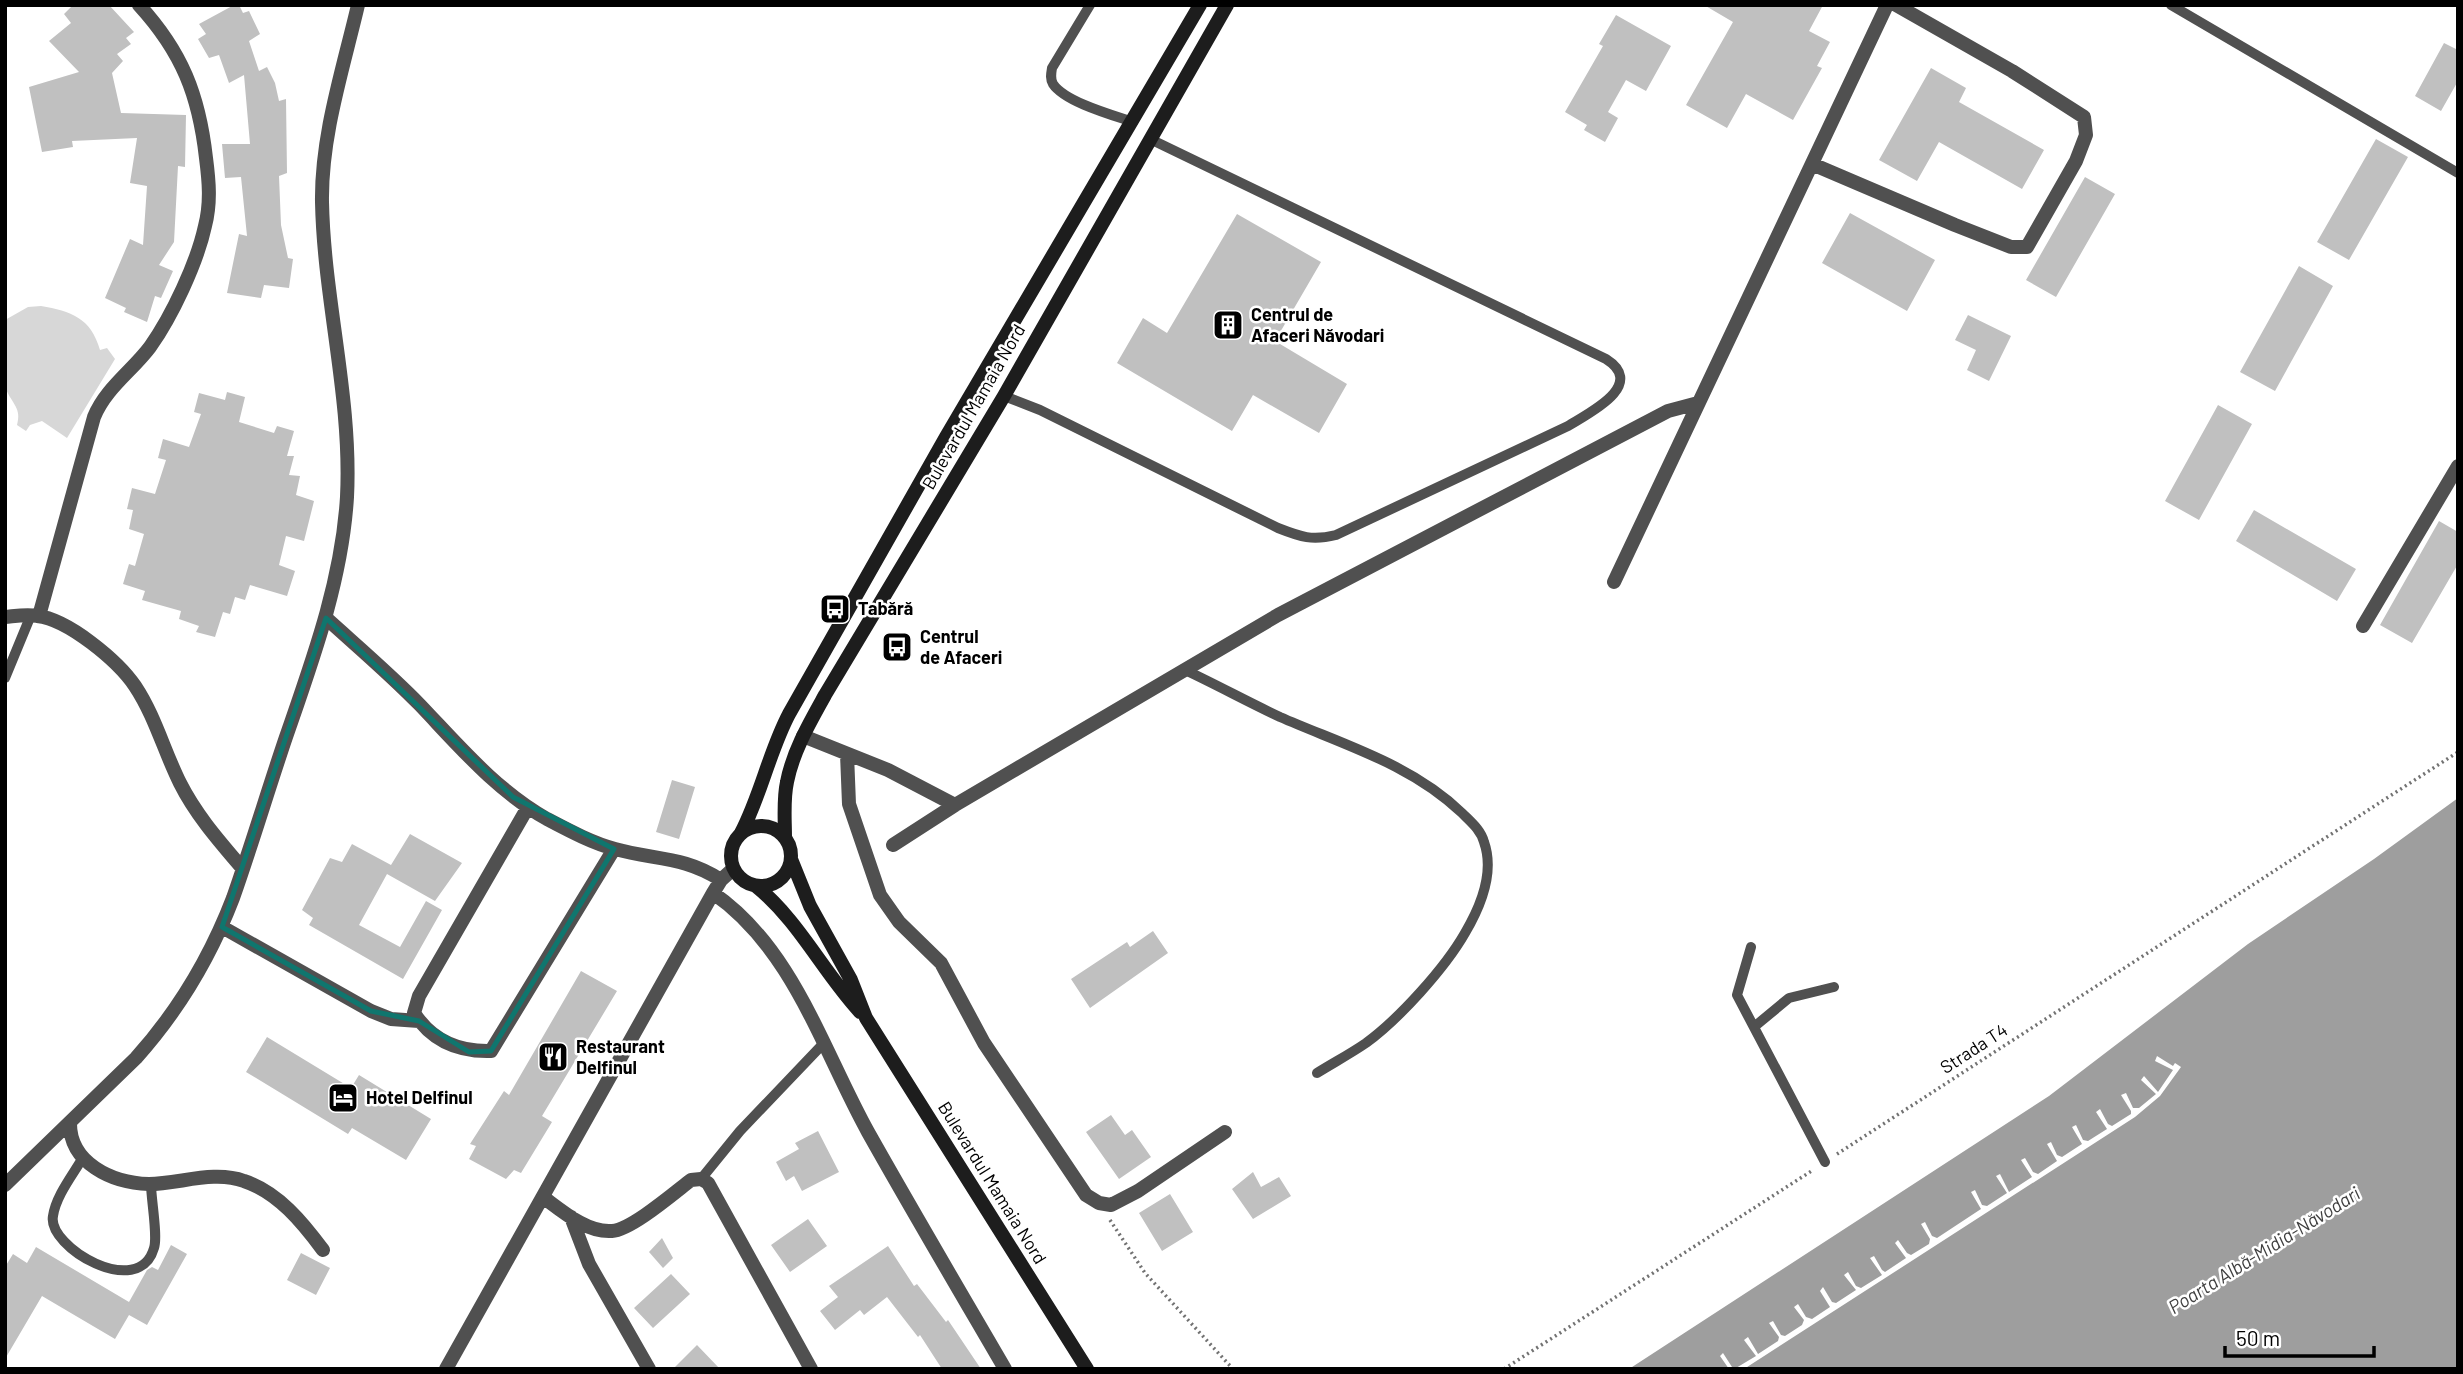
<svg xmlns="http://www.w3.org/2000/svg" width="2463" height="1374" viewBox="0 0 2463 1374" font-family="Barlow,sans-serif">
<style>
.green{fill:#d7d7d7}
.water{fill:#9e9e9e}
.building{fill:#c0c0c0}
.lines{fill:none;stroke-linecap:round;stroke-linejoin:round}
.path{stroke:#727272;stroke-width:3.5;stroke-dasharray:2 3.5;stroke-linecap:butt}
.service{stroke:#505050;stroke-width:10}
.minor{stroke:#505050;stroke-width:14}
.secondary{stroke:#1d1d1d;stroke-width:14}
.marked{fill:none;stroke:#0f766e;stroke-width:5;stroke-linejoin:round}
.labels{text-anchor:middle;stroke-width:5;stroke-linejoin:round;paint-order:stroke}
.poi-label{font-size:18px;font-weight:bold;fill:#000;stroke:#fff;text-anchor:start}
.street-label{font-size:18px;fill:#000;stroke:#fff}
.water-label{font-size:19px;font-style:italic;fill:#3f3f3f;stroke:#fff}
</style>
<rect width="100%" height="100%" fill="#fff"/>
<path class="green" d="M41,306c30,5 50,12 59,44l7,-2 8,11 -48,79 -25,-17 -12,4 -4,6 -9,-6c5,-17 -5,-21 -11,-36 -4,-12 -1,-54 -1,-69l23,-13z"/>
<path class="water" d="M2458,798v571h-714l391,-252 25,-21 21,-29 -6,-4 -2,3 -16,-10 -2,5 18,9 -15,22 -14,-16 -3,4 15,14 -17,14h-6l-7,-15 -5,2 10,16v3l-19,12 -4,-2 -8,-15 -4,3 11,17 -19,12 -5,-1 -7,-15 -4,2 10,17 -20,13 -5,-2 -6,-13 -4,2 10,17 -19,13 -5,-2 -8,-14 -4,2 11,17 -23,15 -9,-18 -4,2 11,17 -20,13 -5,-1 -7,-15 -4,2 10,17 -44,29 -5,-2 -7,-14 -4,2 9,15 -1,5 -18,11 -4,-2 -9,-13 -3,3 11,15 -21,14 -3,-2 -8,-14 -4,2 12,17 -21,13 -5,-2 -8,-14 -4,3 12,15 -20,13 -4,-1 -9,-15 -3,4 10,16 -18,12 -6,-2 -8,-13 -4,3 10,13 -2,5 -17,11 -4,-1 -8,-14 -4,2 10,14 -1,4 -20,13 -10,-17 -4,3 12,16 -20,12 -4,-1 -9,-14 -3,3 9,13h-100l420,-273 199,-152 126,-85z"/>
<path class="building" d="M73,5h36l25,27 -8,6 5,6 -14,10 6,7 -11,12 9,40 65,2 -1,52 -7,-1 -4,76 -15,23 14,6 -12,27 -6,-2 -8,26 -23,-10 2,-4 -21,-10 25,-59 13,6 4,-59 -17,-3 7,-45 -65,3 1,6 -31,5 -13,-65 50,-15 -30,-31 22,-18 -7,-9z
M234,5h5l4,8 6,-2 11,23 -11,7 10,30 8,-4 8,16 4,18 7,-2 1,74 -8,3 2,49 7,33 5,1 -4,29 -25,-3 -3,13 -34,-5 12,-59 8,2 -6,-59 -16,1 -3,-34h28l-6,-69 -15,8 -10,-28 -10,3 -11,-19 8,-5 -7,-10z
M1704,5h119l-14,26 21,11 -13,24 5,2 -29,52 -47,-26 -19,34 -41,-23 47,-83z
M1616,15l55,31 -25,45 -20,-11 -18,32 10,6 -13,24 -21,-12 3,-5 -22,-13 38,-66 -4,-2z
M2444,43l14,7v31l-17,30 -26,-15z
M1931,68l35,20 -7,14 85,48 -22,39 -83,-47 -22,39 -38,-21z
M2376,139l32,18 -59,103 -32,-18z
M2085,177l30,17 -59,103 -30,-17z
M1850,213l85,47 -28,51 -85,-48z
M1237,214l84,48 -46,79 72,43 -28,49 -66,-38 -21,36 -115,-68 26,-45 24,15z
M2299,266l34,20 -58,105 -35,-19z
M1968,315l43,21 -22,45 -22,-11 9,-20 -21,-10z
M227,392l18,5 -6,25 35,11 3,-7 17,5 -7,25h7l-5,19 11,1 -4,19 18,6 -10,40 -18,-5 -7,29 16,6 -8,25 -37,-11 -5,15 -10,-3 -5,17 -7,-2 -8,25 -19,-5 3,-6 -20,-7 2,-8 -39,-11 3,-9 -22,-7 6,-20 6,2 9,-32 -15,-5 4,-19 -6,-1 5,-21 23,6 11,-34 -8,-2 5,-19 26,8 12,-33 -7,-2 5,-19 26,7z
M2218,405l34,19 -53,96 -34,-19z
M2254,510l102,59 -19,32 -101,-60z
M2439,521l19,11v32l-46,79 -32,-18z
M672,780l23,7 -16,52 -23,-7z
M410,834l52,29 -27,38 -48,-27 -28,51 41,22 26,-46 16,9 -39,69 -94,-54 4,-7 -11,-8 28,-52 12,4 10,-18 39,21z
M1153,931l15,22 -78,55 -19,-29 56,-37 3,5z
M581,971l36,20 -75,125 10,6 -31,51 -7,-3 -8,9 -37,-20 7,-13 -6,-2 34,-53 5,4z
M267,1037l84,51 8,-13 72,44 -25,41 -54,-32 -4,6 -102,-62z
M1111,1115l14,20 7,-5 19,27 -32,22 -33,-47z
M818,1131l21,41 -37,19 -8,-15 -8,5 -10,-19 23,-13 -4,-6z
M1253,1172l8,15 18,-10 12,19 -38,23 -21,-30z
M1170,1194l23,38 -31,19 -23,-38z
M808,1219l19,27 -37,26 -19,-27z
M662,1238l11,20 -10,10 -14,-16z
M171,1245l16,9 -40,71 -18,-10 -14,24 -73,-43 -37,63v-92l8,-13 14,9 9,-16 93,55 18,-32 5,-3 6,3z
M888,1246l26,40 3,-2 29,38 2,-2 33,49h-39l-22,-34 -2,2 -31,-40 -23,18 -4,-5 -25,20 -15,-19 18,-14 -9,-11z
M301,1253l29,15 -14,27 -29,-15z
M671,1274l19,20 -37,34 -19,-20z
M697,1345l23,24h-47z"/>
<g class="lines">
<path class="path" d="M1837,1154l621,-402
M1110,1220l35,53 88,96
M1504,1369l309,-199"/>
<path class="service" d="M1090,5l-38,63c-1,6 -2,11 1,16 12,18 59,31 80,38
M2171,5l287,168
M1004,396l36,14 238,118c23,9 34,13 58,7l232,-109c21,-13 79,-41 38,-67l-456,-220
M1185,670c32,15 63,32 95,47 64,28 131,47 182,96 9,9 19,17 22,29 11,31 -3,64 -19,91 -20,35 -66,86 -99,110 -16,11 -33,20 -49,30
M5,678l26,-63
M1751,947l-14,48 88,167
M1754,1027l35,-29 45,-11
M82,1159c-10,17 -26,37 -29,57 -6,31 86,85 101,32 4,-12 -3,-49 -3,-64
M701,1179l39,-48 83,-87"/>
<path class="minor" d="M1812,164l143,61 56,22h16l49,-86 10,-26 -2,-18 -72,-46 -116,-66
M1614,582l273,-577
M39,616l55,-199c12,-29 38,-46 56,-70 22,-31 47,-84 55,-121 6,-23 4,-45 1,-68 -7,-63 -24,-106 -67,-153
M5,617c11,-1 22,-3 32,-1 31,3 81,45 98,70 20,30 29,65 45,97 16,32 40,59 63,86
M326,618c32,29 65,57 94,87 40,42 76,85 127,114 21,11 45,24 68,30 40,11 69,7 106,31
M2363,626l95,-160
M803,736l85,34 67,35
M847,754l2,50 31,91 19,27 42,41 43,80 102,152 13,8 12,2 27,-14 87,-59
M528,807l-109,189 -5,17c18,28 45,39 77,38l123,-202
M893,845l62,-40 323,-190 390,-204 30,-8
M713,893c80,55 110,158 155,239 45,80 91,158 137,237
M222,927l149,84 20,8 28,2
M70,1122c-1,41 42,61 79,62 30,0 65,-14 95,-3 34,11 59,42 79,69
M5,1185l131,-127c43,-48 74,-100 97,-160 19,-54 35,-108 53,-161 27,-78 56,-157 61,-240 5,-99 -23,-196 -25,-295 -1,-66 21,-133 36,-197
M543,1197c19,14 44,36 69,34 19,-1 62,-38 79,-51l10,-1 7,4 103,186
M571,1217l18,47 60,105
M446,1369l267,-476 8,-13 12,-11"/>
<path class="secondary" d="M731 856a30 30 0 1 1 60 0a30 30 0 1 1-60 0Z
M741,833c20,-38 28,-81 48,-119l157,-277 254,-432
M785,838c0,-19 -2,-38 2,-56 6,-31 23,-60 38,-87l179,-299 223,-391
M791,859l19,47 41,74 15,38 221,351
M756,886c43,35 67,86 104,126"/>
</g>
<path class="marked" d="M326,618l187,179 101,52 -123,202 -22,1 -50,-31 -48,-10 -149,-84z"/>
<defs>
<g id="building-square" transform="scale(1.575)"><rect x="-9" y="-9" width="18" height="18" rx="4" fill="#000" stroke="#fff"/><path d="M-4-6H4V6H1V3H-1V6H-4ZM-2.5-4.3h1.7v1.8h-1.7ZM.8-4.3h1.7v1.8H.8ZM-2.5-1h1.7V.8h-1.7ZM.8-1h1.7V.8H.8Z" fill="#fff"/></g>
<g id="bus-square" transform="scale(1.575)"><rect x="-9" y="-9" width="18" height="18" rx="4" fill="#000" stroke="#fff"/><path d="M-5-6H5V4H4V6H2V4H-2V6H-4V4H-5ZM-3.5-4V0h7V-4ZM-3.5 1.2v1.5H-2V1.2ZM2 1.2v1.5H3.5V1.2Z" fill="#fff"/></g>
<g id="restaurant-square" transform="scale(1.575)"><rect x="-9" y="-9" width="18" height="18" rx="4" fill="#000" stroke="#fff"/><path d="M-5-6h1v4h1v-4h1v4h1v-4h1v5L-1.5 .5V6h-2V.5L-5-1ZM5-6V6H3V1.5H1.5Q1.5-4 5-6Z" fill="#fff"/></g>
<g id="hotel-square" transform="scale(1.575)"><rect x="-9" y="-9" width="18" height="18" rx="4" fill="#000" stroke="#fff"/><path d="M-6-4.5h1.5V1H6V5H4.5V3h-9V5H-6ZM-4 0a1.8 1.8 0 1 1 3.6 0ZM.5 0V-2.5h3Q6-2.5 6 0Z" fill="#fff"/></g>
</defs>
<g fill-rule="evenodd">
<use href="#building-square" x="1228" y="325"/>
<use href="#bus-square" x="835" y="609"/>
<use href="#bus-square" x="897" y="647"/>
<use href="#restaurant-square" x="553" y="1057"/>
<use href="#hotel-square" x="343" y="1098"/>
</g>
<g class="labels">
<g class="poi-label">
<text x="1251" y="321">Centrul de<tspan x="1251" dy="21">Afaceri Năvodari</tspan></text>
<text x="858" y="615">Tabără</text>
<text x="920" y="643">Centrul<tspan x="920" dy="21">de Afaceri</tspan></text>
<text x="576" y="1053">Restaurant<tspan x="576" dy="21">Delfinul</tspan></text>
<text x="366" y="1104">Hotel Delfinul</text>
</g>
<g class="street-label">
<text transform="translate(974 407) rotate(-60)" y="6">Bulevardul Mamaia Nord</text>
<text transform="translate(1974 1049) rotate(-33)" y="6">Strada T4</text>
<text transform="translate(992 1183) rotate(58)" y="6">Bulevardul Mamaia Nord</text>
</g>
<g class="water-label">
<text transform="translate(2264 1250) rotate(-32)" y="7">Poarta Albă-Midia-Năvodari</text>
</g>
</g>
<rect width="2463" height="1374" fill="none" stroke="#000000" stroke-width="14"/>
<path d="M2225 1346v10h149v-10" fill="none" stroke="#000000" stroke-width="3.5"/>
<text x="2236" y="1346" font-size="21" fill="#000000" stroke="#ffffff" stroke-width="5" paint-order="stroke">50 m</text>
</svg>
